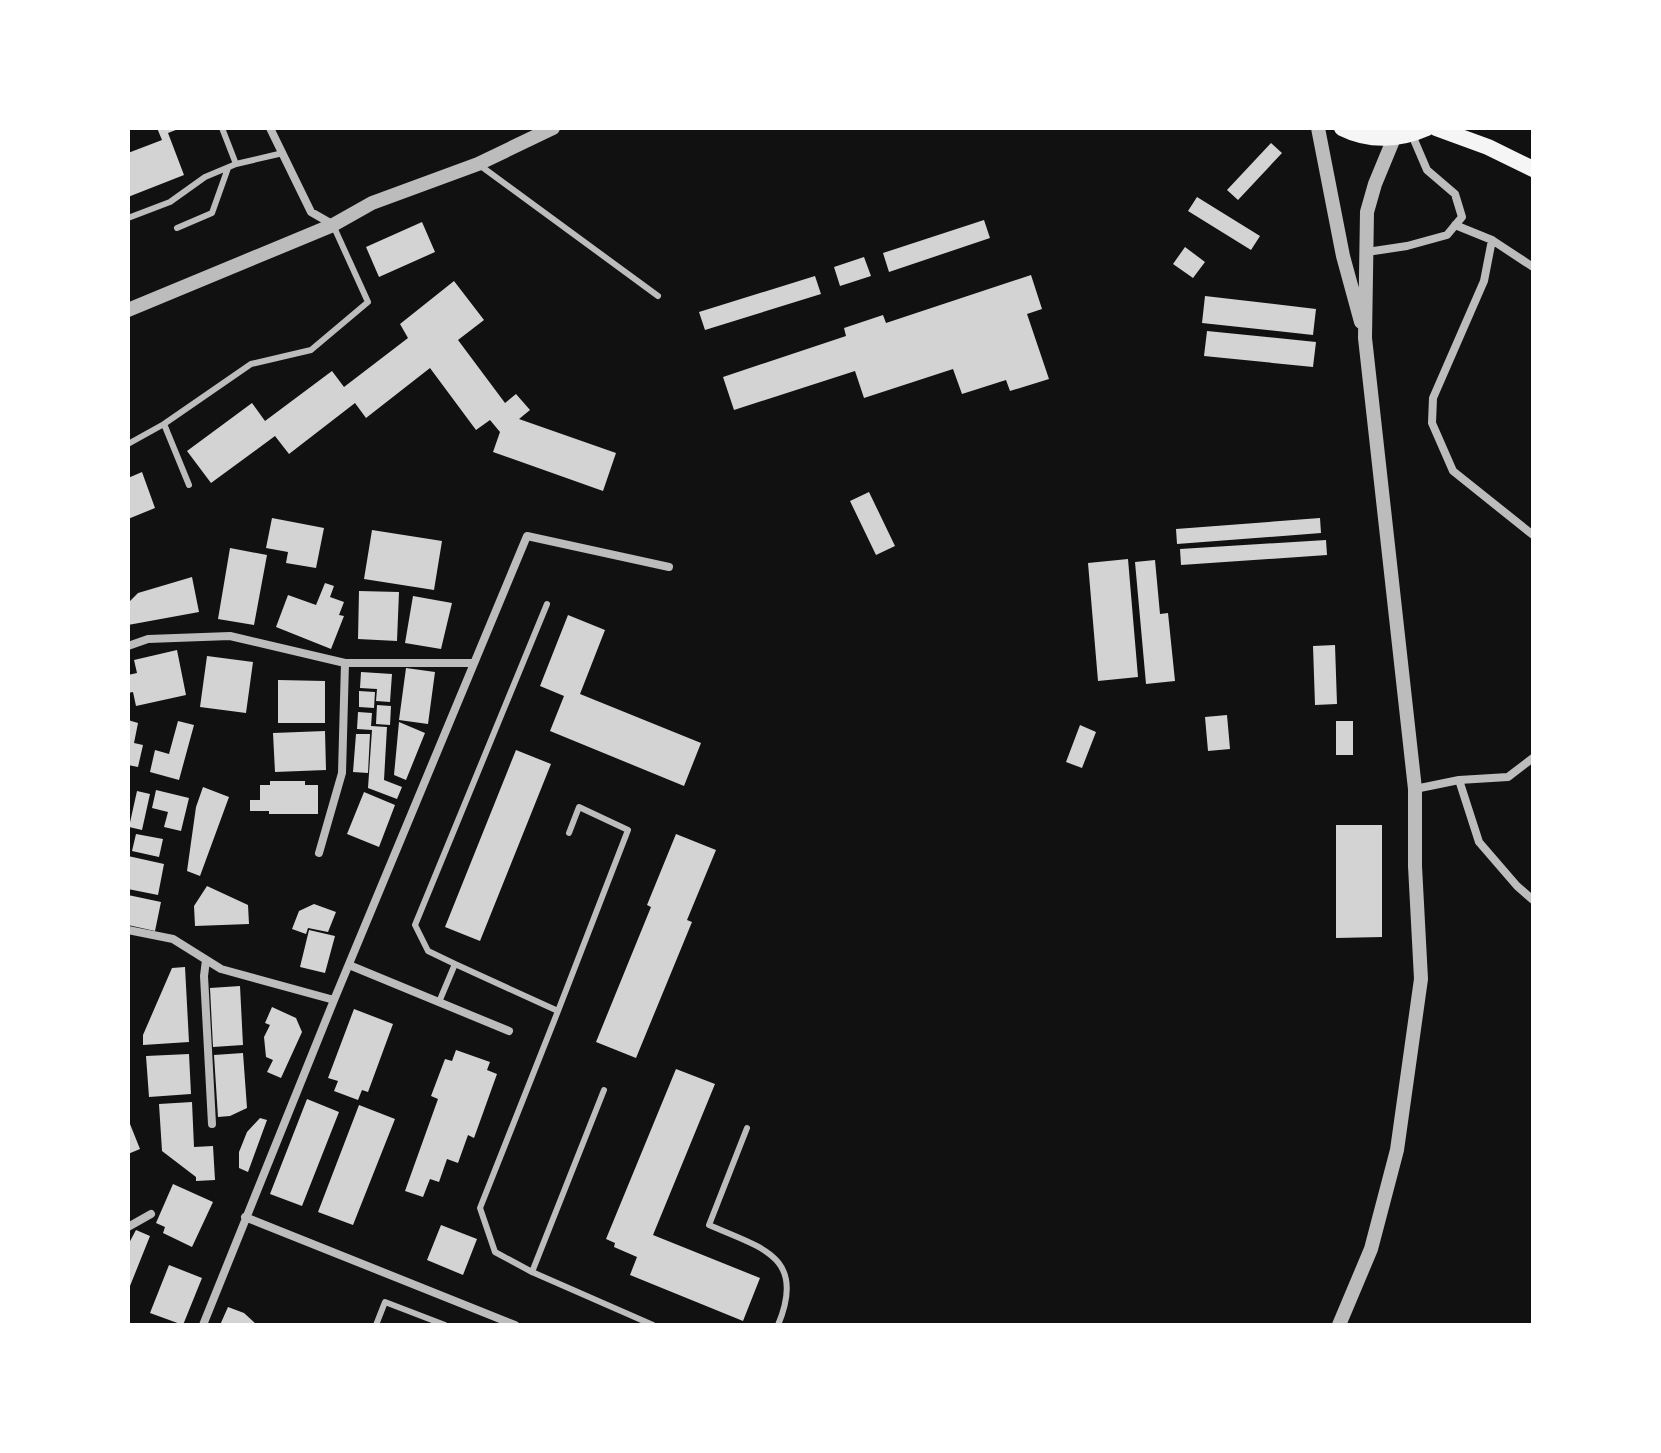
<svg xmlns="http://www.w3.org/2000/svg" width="1661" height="1453" viewBox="0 0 1661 1453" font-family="Quicksand,sans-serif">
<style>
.building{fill:#d3d3d3}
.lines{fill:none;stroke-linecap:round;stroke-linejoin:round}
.service{stroke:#bcbcbc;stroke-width:6}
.minor{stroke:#bcbcbc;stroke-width:8}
.tertiary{stroke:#bcbcbc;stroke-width:14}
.secondary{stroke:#f5f5f5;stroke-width:16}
</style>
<rect width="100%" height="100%" fill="#111"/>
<path class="building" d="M157,128h24l-13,5 16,42 -56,22v-44l34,-13z
M1271,143l11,10 -44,47 -11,-10z
M1197,197l63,39 -9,14 -63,-39z
M984,220l6,18 -101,34 -6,-19z
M422,222l13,30 -56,25 -13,-30z
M1185,247l20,15 -12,16 -20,-14z
M864,257l7,19 -31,10 -6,-19z
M1031,275l11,34 -15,5 22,65 -39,12 -4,-11 -44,14 -9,-25 -89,29 -9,-27 -121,39 -11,-33 123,-41 -2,-8 39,-13 3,8z
M815,276l6,18 -116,36 -6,-18z
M454,281l30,39 -26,20 47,63 11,-9 14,16 -11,9 97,34 -13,38 -110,-39 7,-20 -10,-12 -14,10 -46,-62 -64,50 -11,-15 -66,51 -14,-18 -64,47 -24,-32 65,-48 13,18 67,-50 12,16 64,-49 -8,-14z
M1205,296l111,13 -3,26 -111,-12z
M1207,331l109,11 -3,25 -109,-11z
M142,472l13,36 -27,11v-41z
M869,492l26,54 -19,9 -26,-54z
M272,518l52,10 -8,40 -30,-5 2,-11 -22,-4z
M1320,518l1,15 -144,11 -1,-15z
M372,530l70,11 -8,49 -70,-11z
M1326,540l1,15 -146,10 -1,-16z
M230,548l37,7 -13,70 -36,-6z
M1128,559l10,118 -40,4 -10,-118z
M1155,560l5,54 8,-1 7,68 -29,3 -11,-122z
M192,577l7,35 -71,13v-22l10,-10z
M325,583l9,3 -4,11 14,5 -5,13 5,1 -13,33 -55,-22 12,-32 28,10z
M359,591l40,1 -2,49 -39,-2z
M413,596l39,7 -11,46 -36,-6z
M568,615l37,15 -25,64 121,49 -17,43 -134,-55 14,-35 -24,-10z
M1335,645l2,59 -22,1 -2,-59z
M177,650l9,45 -50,11 -3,-14 -5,1v-18l9,-2 -3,-13z
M207,656l46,6 -7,51 -46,-6z
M406,668l29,4 -7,52 -29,-4z
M361,672l31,2 -2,28 -14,-1 1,-12 -17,-1z
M278,680l47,1v42h-47z
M359,691l16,1 -1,16 -15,-1z
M377,705l14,1 -1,19 -14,-1z
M358,712l14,1 -1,13 16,1 -3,53 18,7 -5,12 -29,-11 4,-58 -15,-1z
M1227,715l3,34 -22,2 -3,-34z
M128,720l10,3 -4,20 9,2 -5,22 -10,-2z
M178,721l16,4 -15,55 -29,-8 5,-22 14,4z
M1336,721h17v34h-17z
M399,722l26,11 -19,47 -12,-5z
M1080,725l16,7 -14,36 -16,-6z
M325,731l1,39 -51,2 -2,-39z
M356,734h14l-2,39 -15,-1z
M516,750l35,14 -71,177 -35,-14z
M270,781h35v4h13v29h-49v-3h-19v-11h10v-15h10z
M203,787l26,10 -29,79 -13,-5 9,-64z
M156,790l33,8 -8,33 -17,-4 4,-15 -16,-4z
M137,791l13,3 -8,36 -13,-3z
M364,792l31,13 -16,42 -32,-13z
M1336,825h46v112l-46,1z
M136,834l27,5 -4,18 -27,-6z
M676,834l40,16 -29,70 5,2 -56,136 -40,-16 55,-135 -4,-2z
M128,856l36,8 -6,31 -30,-6z
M207,886l41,19 1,19 -54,2 -1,-20z
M128,895l33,7 -6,29 -27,-6z
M314,904l22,8 -8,20 -20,-4 -2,6 -14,-5 7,-18z
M309,930l26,6 -10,37 -25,-6z
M185,967l4,75 -46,3v-10l29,-67z
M240,986l3,59 -30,2 -3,-59z
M272,1007l24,11 6,14 -21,46 -14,-6 6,-12 -7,-3 -2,-20 6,-12 -5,-2z
M354,1009l39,15 -25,68 -6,-2 -4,10 -24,-9 4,-10 -10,-3z
M456,1050l34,12 -3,8 10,4 -23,64 -6,-3 -10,28 -11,-4 -8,23 -9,-3 -7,18 -18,-6 33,-92 -7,-3 14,-37 7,2z
M243,1053l4,55 -17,8 -12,1 -4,-62z
M189,1054l2,40 -42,3 -3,-41z
M676,1069l39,15 -62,151 107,43 -17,43 -113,-46 7,-18 -23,-10 1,-4 -9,-4z
M307,1099l32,13 -37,94 -32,-12z
M192,1102l2,45 19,-1 2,34 -19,1v-4l-34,-26 -3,-47z
M359,1105l36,14 -42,106 -35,-13z
M260,1118l7,2 -19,52 -9,-4v-16l8,-20z
M128,1119l12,30 -12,5z
M173,1184l40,18 -21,45 -29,-14 2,-6 -9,-4z
M441,1225l36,14 -14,36 -36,-15z
M136,1230l14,6 -22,55v-46z
M169,1265l33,13 -19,47 -33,-12z
M228,1307l16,6 13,12h-37z"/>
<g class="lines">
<path class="service" d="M222,128l14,36
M478,164l180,132
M128,218l42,-16 35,-25 31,-13 47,-11
M177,228l35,-15 16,-45
M128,444l36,-20
M189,485l-25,-61 87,-60 60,-14 57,-48 -35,-77
M455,964l-27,-13 -13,-26 132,-321
M439,1002l16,-38 103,47 -78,197 15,44 37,20
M558,1011l70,-181 -49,-23 -10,26
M604,1090l-72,182 121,53
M747,1128l-38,97c52,23 98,31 69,100
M376,1325l9,-23 60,23"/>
<path class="minor" d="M270,128l41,84 21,12
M1455,225l37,15 41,27
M1492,240l-8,41 -51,117 -1,25 21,48 80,64
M1367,252l40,-6 40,-11 15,-18 -7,-23 -28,-24 -15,-35
M128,646l20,-7 82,-3 115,27h128
M1459,780l20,62 38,44 16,14
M1415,789l44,-9 49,-3 25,-19
M319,853l23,-80 3,-110
M128,930l45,9 48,30 113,31
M206,960l-2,16 8,148
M349,965l160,66
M245,1217l270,108
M128,1227l23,-13
M203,1325l131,-325 193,-464 142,31"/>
<path class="tertiary" d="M1318,128l25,128 18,66
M128,310l205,-85 39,-22 106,-39 75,-36
M1339,1325l32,-76 26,-99 24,-171 -6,-113v-77l-50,-451 2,-126 8,-28 19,-46"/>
<path class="secondary" d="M1342,128c28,14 58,12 85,0
M1436,128l52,19 45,22"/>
</g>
<rect width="1661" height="1453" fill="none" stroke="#ffffff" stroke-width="260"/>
</svg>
